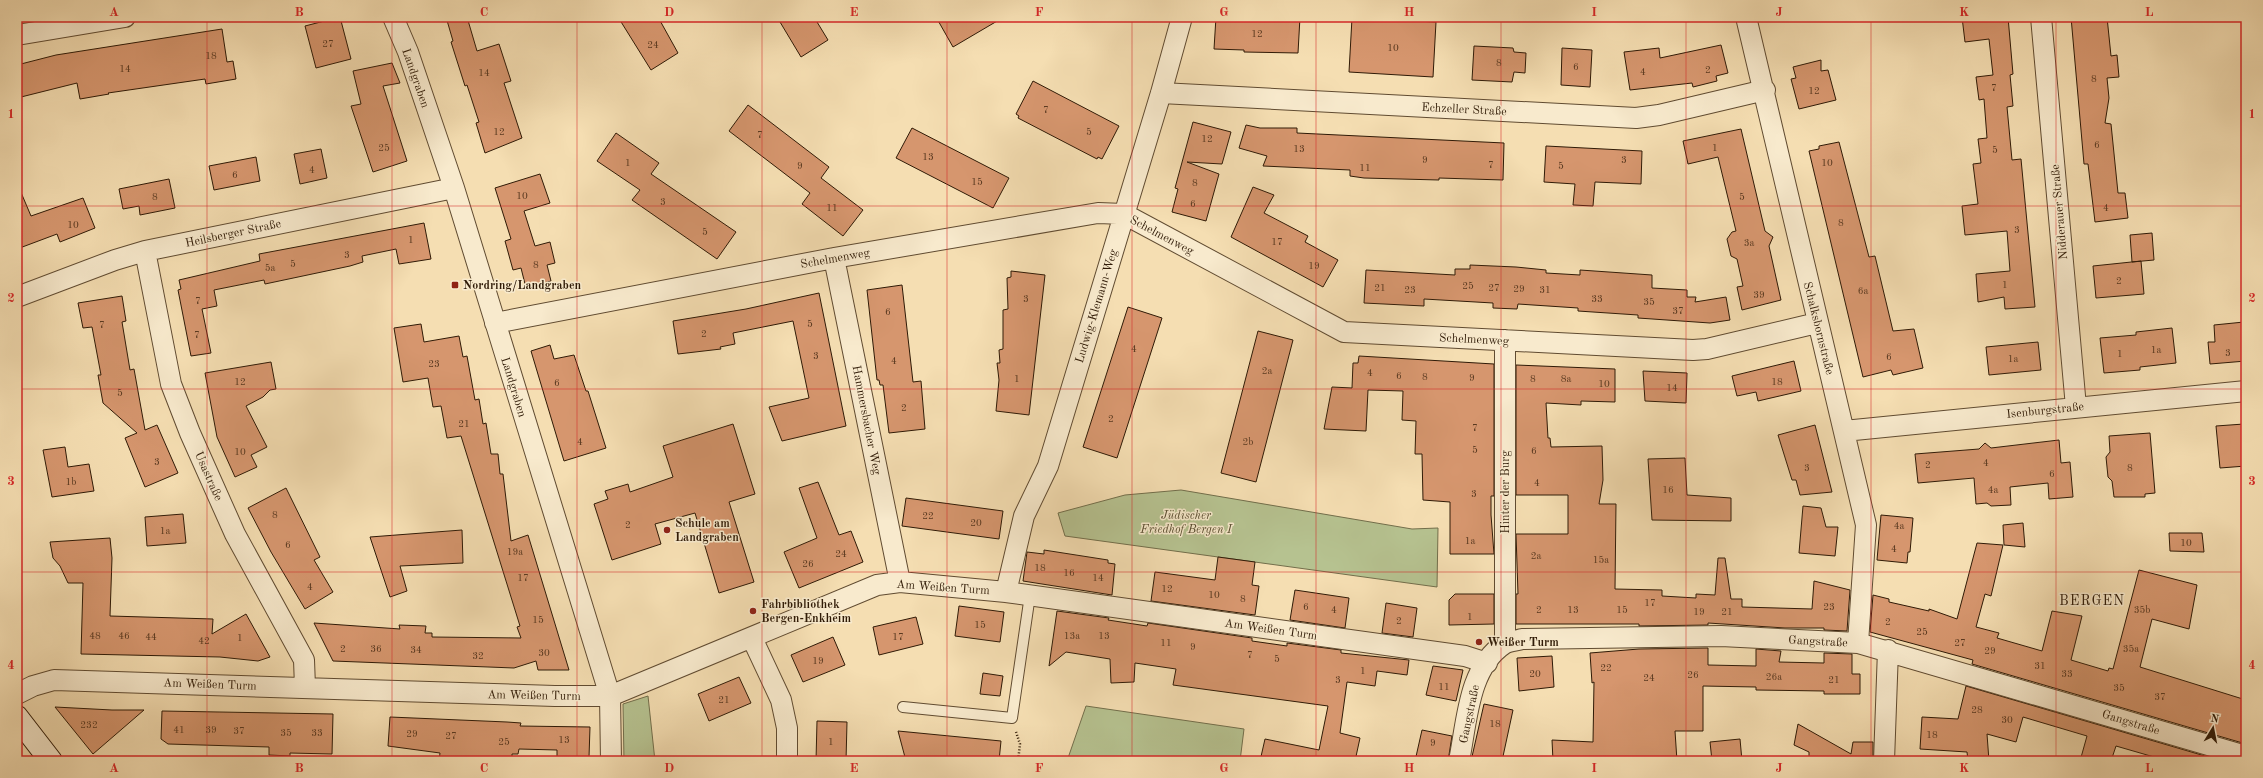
<svg xmlns="http://www.w3.org/2000/svg" width="2263" height="778" viewBox="0 0 2263 778" font-family="'Old Standard TT',serif">
<style>
.green{fill:#b6c290;stroke:#726e4b}
.building{fill:#d6966e;stroke:#2f1a06}
.lines{fill:none;stroke-linecap:round;stroke-linejoin:round}
.lane-casing{stroke:#604b31;stroke-width:12}
.street-casing{stroke:#604b31;stroke-width:22}
.secondary-casing{stroke:#2f1a06;stroke-width:24}
.path{stroke:#2f1a06;stroke-width:2.5;stroke-dasharray:1 2;stroke-linecap:butt}
.lane{stroke:#f8eacd;stroke-width:10}
.street{stroke:#f8eacd;stroke-width:20}
.secondary{stroke:#f8eacd;stroke-width:22}
.grid{fill:none;stroke:#d62828;stroke-width:1;stroke-opacity:0.55}
.poi-dot{fill:#8f2418;stroke:#f8eacd;stroke-width:1.5}
.labels{text-anchor:middle;stroke-width:3;stroke-linejoin:round;paint-order:stroke}
.number-label{font-size:10px;fill:#593920}
.street-label{font-size:12px;fill:#2f1a06;stroke:#f8eacd}
.poi-label{font-size:12px;font-weight:bold;fill:#2f1a06;stroke:#f8eacd;text-anchor:start}
.park-label{font-size:12px;font-style:italic;fill:#584c2f;stroke:#f8eacd}
.quarter-label{font-size:14px;letter-spacing:1px;fill:#2f1a06;stroke:#f8eacd}
.neatline{fill:none;stroke:#d62828;stroke-width:1.5}
.grid-label{font-size:13px;text-anchor:middle;font-weight:bold;fill:#d62828}
</style>
<rect width="100%" height="100%" fill="#f5deb2"/>
<filter id="stains"><feTurbulence type="fractalNoise" baseFrequency=".005" numOctaves="4"/><feColorMatrix values="0 0 0 0 .2 0 0 0 0 .09 0 0 0 0 .02 0 0 0 .5 -.17"/></filter>
<radialGradient id="worn" r=".72"><stop offset=".6" stop-color="#630" stop-opacity="0"/><stop offset="1" stop-color="#630" stop-opacity=".3"/></radialGradient>
<path class="green" d="M1181,490l231,39 26,-1 -1,59 -372,-51 -7,-23 67,-18z
M648,696l7,65h-31l-1,-57z
M1086,706l158,23 -4,32h-173z"/>
<path class="building" d="M340,17l11,42 -35,9 -11,-42z
M446,17h21l10,34 22,-7 12,37 -7,2 18,55 -37,15 -9,-30 3,-1 -12,-37 -2,1 -14,-44 2,-1z
M618,17h40l20,36 -27,17z
M777,17h37l14,23 -27,17z
M936,17h68l-51,30z
M1216,17h84l-2,36 -54,-1v-2l-30,-1z
M1962,17h46l5,57 -3,1 3,31 -6,1 5,53 9,-1 14,148 -30,2 -1,-12 -26,5 -2,-28 34,-3 -3,-40 -42,4 -3,-29 16,-2 -5,-40 8,-1 -3,-24 9,-1 -3,-39 -5,1 -3,-23 17,-2 -4,-36 -24,3z
M2071,17h36l4,39 6,-1 2,22 -12,1 2,20 -4,25 6,1 7,69h7l3,25 -33,4 -7,-58h-4z
M1352,18l84,4 -3,55 -84,-5z
M222,29l5,33 6,-1 3,18 -30,5 -1,-5 -97,14 1,1 -29,5 -3,-16 -60,15v-33l39,-10z
M1721,45l7,28 -12,3 1,5 -24,6 -1,-4 -62,7 -6,-38 35,-4 1,10z
M1474,46l39,2 1,4 12,1 -1,20 -11,-1 -2,10 -40,-2z
M1562,48l30,2 -2,37 -29,-2z
M1821,60v11l7,-1 8,30 -37,9 -8,-30 5,-1 -3,-11z
M392,63l8,20 -17,3 24,75 -34,11 -22,-66 10,-2 -8,-33z
M1033,81l86,45 -17,33 -4,-2 -1,2 -79,-41 1,-2 -3,-2z
M748,105l81,62 -8,11 42,32 -20,26 -41,-32 8,-11 -81,-62z
M1193,122l38,10 -9,32 -35,-2 32,12 -13,47 -34,-9 6,-23 -3,-1z
M1246,125l14,3h37v5l207,10 -1,37 -64,-2v2l-75,-2 -14,-2v-6l-87,-4 4,-10 -28,-8z
M912,128l97,50 -16,30 -97,-50z
M1741,129l24,102 8,6 -4,9 12,54 -39,10 -5,-23 6,-1 -6,-27 -6,-3 -4,-17 5,-7 4,-1 -18,-74 -30,7 -5,-23z
M616,133l43,30 -8,11 85,58 -19,27 -85,-59 8,-10 -43,-29z
M1839,142l30,115 6,-1 18,75 21,-2 9,39 -30,7 -2,-5 -28,7 -54,-226 10,-2v-3z
M1546,146l96,5 -1,33 -46,-2 -2,24 -20,-1 2,-21 -31,-2z
M321,149l6,29 -27,6 -6,-30z
M256,157l4,24 -46,9 -5,-24z
M540,174l10,29 -26,8 11,35 15,-4 5,21 -8,2 4,16 -25,7 -5,-20 -8,2 -8,-29 6,-2 -16,-51z
M169,179l6,29 -35,7 -1,-9 -16,3 -4,-20z
M17,183l14,33 52,-18 12,30 -35,14 -3,-8 -40,15z
M1253,187l21,8 -10,18 44,23 -3,6 33,18 -15,27 -92,-50z
M424,223l7,36 -32,5 -3,-15 -34,7 1,6 -13,4 -85,18 -1,-4 -50,10 3,16 -15,3 9,44 -20,3 -13,-66 3,-1 -2,-9 81,-19 -1,-7z
M2152,233l2,27 -22,2 -2,-27z
M2141,261l3,33 -48,4 -3,-32z
M1470,265l46,2 30,3v3l34,2v-5l72,5v13l35,2v7h9l-1,5 31,-5 4,23 -20,3 -72,-5v-3l-60,-4v-3l-60,-4 -1,5 -24,-1v-5l-69,-4v7l-60,-3 2,-33 89,5v-6h15z
M1011,271l34,4 -16,140 -33,-4 3,-31 -2,-17h3l-1,-13 4,-1v-39l5,-1 -1,-31 4,-1z
M902,285l11,97 8,-1 4,48 -36,4 -6,-48h-3l-1,-5h-2l-10,-90z
M819,293l27,133 -64,15 -13,-34 40,-9 -16,-77 -60,12 2,11 -15,3 1,2 -43,5 -5,-33 73,-12z
M122,296l4,25 -4,1 8,48 4,-1 11,61 12,-5 21,48 -33,14 -20,-49 12,-5 -34,-30 -5,-28h3l-9,-48 -9,1 -5,-25z
M1128,307l34,11 -45,140 -34,-11z
M2244,322l2,39 -36,3 -2,-22h7l-1,-17z
M421,324l3,18 35,-6 4,21 4,-1 8,44 4,-1 4,25 3,-1 5,31h7l2,20h3l8,67 17,-6 41,135h-31l-2,-9 -22,7 -181,-7 -19,-38 86,6 -1,-4 27,1 -1,7h7v4l89,1 -4,-11 3,-1 -59,-190 -14,2 -6,-32 -8,1 -5,-29 -25,4 -9,-54z
M2172,328l4,35 -36,4v3l-36,3 -4,-35 36,-3v-3z
M1258,331l35,9 -37,142 -35,-9z
M2038,342l3,28 -52,5 -3,-28z
M550,345l4,14 20,-4 12,36h2l18,57 -42,13 -33,-110z
M1359,356l135,8v132h-3v19l3,39h-44v-52l-27,-2 -1,-46h-7l1,-33 -14,-1 1,-29 -35,-1 -2,41 -42,-2 8,-42 20,1 1,-25h5z
M1794,361l7,30 -43,10 -2,-9 -19,4 -5,-20z
M271,362l5,27 -6,1 -7,7 -17,9 21,41 -16,8 6,12 -22,10 -18,-40 -12,-64z
M1516,365l99,4v33l-34,-1v4l-35,-2 2,35h2l1,9 51,-1 1,34 -4,24h17l-1,85 47,1v6l34,2v-4l19,1 3,-37h7l6,41h11v8l70,2 2,-28 36,9 -3,41 -23,-1v-2h-39l-77,-5v2l-69,1v-2h-123v-30h2l-2,-60h52v-39h-52z
M1643,371l44,2 -1,30 -41,-2z
M733,424l22,70 -26,8 25,80 -35,11 -24,-80 -40,11 6,20 -49,16 -18,-56 14,-5 -3,-8 23,-7 2,8 43,-15 -10,-31z
M2244,424l2,42 -26,2 -4,-42z
M1815,425l17,67 -32,3 -4,-15h-4l-14,-45z
M2150,433l5,60 -10,1v3h-31l-2,-16 -4,-4 -2,-20 4,-5 -1,-16z
M2059,440l2,23 9,-1 3,35 -24,2 -1,-16 -38,4 1,18 -20,1 -4,-3 -11,1 -2,-26 -56,5 -3,-29 64,-5 6,-6 6,5z
M65,447l3,20 21,-3 5,27 -42,6 -9,-47z
M1685,458l2,37 44,3v23l-79,-1 -4,-61z
M818,482l21,53 12,-4 12,31 -64,26 -15,-36 33,-14 -18,-50z
M286,488l34,69 -6,3 19,32 -28,17 -34,-57 -23,-44z
M906,498l97,13 -4,28 -97,-13z
M1803,506l18,2 5,19h12l-3,29 -36,-3z
M183,514l3,29 -39,3 -2,-29z
M1881,515l32,3 -3,34h-2l-1,11 -30,-3z
M2023,523l2,24 -21,-2 -1,-20z
M462,530l1,33 -63,3 7,25 -17,6 -20,-60z
M2169,533h33l2,19 -34,-1z
M110,538l2,20 -2,58 103,3 -1,15 34,-20 24,43 -12,4 -38,-4 -139,-3 2,-71h-15l-8,-17 -7,-8 -3,-16z
M1977,543l26,2 -12,51 -6,-2 -9,33 23,6 -2,5 45,13 10,-40 30,5 -11,44 37,11 1,-3 4,1 26,-99 58,15 -8,44 -37,-10 -12,48 106,33v44l-274,-80 1,-4 -103,-28 3,-37 16,4v3l40,9v-2l28,10z
M1044,550l64,10v3l7,1 -3,31 -89,-14 4,-29 17,2z
M1218,557l37,5 -3,23 7,1 -4,29 -104,-14 4,-29 60,8z
M1295,590l54,8 -4,30 -55,-8z
M1455,594h39v30l-45,1v-25z
M1386,603l31,5 -4,29 -31,-4z
M959,606l45,6 -4,30 -45,-6z
M1057,611l52,7 -1,2 39,6 1,-3 104,15v3l35,5v-3l54,7v3l68,7 -2,15 -30,-4 -2,15 -28,-4 -7,51 20,5 -5,23h-95l5,-22 54,11 9,-44 -155,-21 3,-16 -41,-6 -1,19 -23,1 -1,-24 -44,-7 -17,14z
M916,617l7,27 -44,11 -6,-28z
M833,637l12,28 -42,17 -12,-27z
M1708,648v17l48,1v-17l25,2 -2,11 45,1v-10l28,1v20h8v20h-36v-3l-68,-1v-3l-53,-1v45h-28l2,30h-39v-3l-24,3h-61l-1,-21 41,2 1,-60 -2,1 -2,-30 49,-4z
M1552,656l2,31 -35,4 -2,-33z
M1433,666l30,4 -7,31 -30,-6z
M983,673l20,3 -3,20 -20,-2z
M739,677l12,26 -42,18 -11,-27z
M1966,686l256,75h-70l2,-4 -38,-11 -5,15h-31l7,-25 -64,-19 -7,25 -29,-8 2,27h-21l-1,-9 -47,-3 2,-32 36,2z
M1484,704l29,6 -11,51h-31z
M55,707l57,3h32l-51,44z
M162,711l171,3 -1,40 -42,-1v3l-21,-1v-8l-101,-3 -7,-5z
M390,717l117,5 14,1 -1,3 70,1 -1,30h-32v-7l-38,-1 -1,5h-6v7h-73l1,-8 -52,-7z
M817,721l30,1 -1,39h-30z
M1798,724l53,30 2,-12h20v19h-64v-9l-15,-7z
M1422,730l30,6 -4,25h-33z
M898,731l103,10 -2,20h-93z
M1740,739l2,22h-30l-2,-19z"/>
<g class="lines">
<g class="lane-casing">
<path id="lane" d="M903,707l109,11 18,-123"/>
</g>
<g class="street-casing">
<path id="street" d="M393,17l15,35 46,136 156,508 1,65
M1746,17l120,508 -8,118
M2041,17l35,390
M17,35l108,-18
M1161,93l475,25 23,-3 106,-25
M145,251l26,133 19,49 45,101 69,126 1,27
M834,258l66,324
M17,297l98,-37 30,-9 309,-63
M495,323l339,-65 264,-45 26,1 220,118 349,18 14,-1 110,-26
M1505,340v303
M1844,431l402,-40
M1006,592l18,-76 24,-50 113,-373 21,-76
M752,638l29,62 6,28v33
M17,694l16,-8 21,-6 501,16h55l267,-111 23,-3 106,10 459,64 22,7
M1459,761c8,-39 9,-93 45,-117 5,-3 12,-3 18,-5l199,-3 137,7 388,113
M1884,761l4,-111"/>
</g>
<g class="secondary-casing">
<path id="secondary" d="M17,717l34,44"/>
</g>
<path class="path" d="M1016,732l4,12 -2,17"/>
<use href="#lane" class="lane"/>
<use href="#street" class="street"/>
<use href="#secondary" class="secondary"/>
</g>
<path class="grid" d="M207,17v744M392,17v744M577,17v744M762,17v744M947,17v744M1132,17v744M1316,17v744M1501,17v744M1686,17v744M1871,17v744M2056,17v744M17,206h2229M17,389h2229M17,572h2229"/>
<g class="poi-dot">
<rect x="451" y="281" width="8" height="8" rx="2"/>
<circle cx="667" cy="530" r="4"/>
<circle cx="753" cy="611" r="4"/>
<circle cx="1479" cy="642" r="4"/>
</g>
<g class="labels">
<g class="number-label">
<text x="1257" y="37">12</text>
<text x="328" y="47">27</text>
<text x="653" y="48">24</text>
<text x="1393" y="51">10</text>
<text x="211" y="59">18</text>
<text x="1499" y="66">8</text>
<text x="1576" y="70">6</text>
<text x="125" y="72">14</text>
<text x="1708" y="73">2</text>
<text x="1643" y="75">4</text>
<text x="484" y="76">14</text>
<text x="2094" y="82">8</text>
<text x="1994" y="91">7</text>
<text x="1814" y="94">12</text>
<text x="1046" y="113">7</text>
<text x="499" y="135">12</text>
<text x="1089" y="135">5</text>
<text x="760" y="138">7</text>
<text x="1207" y="142">12</text>
<text x="2097" y="148">6</text>
<text x="384" y="151">25</text>
<text x="1715" y="151">1</text>
<text x="1299" y="152">13</text>
<text x="1995" y="153">5</text>
<text x="928" y="160">13</text>
<text x="1425" y="163">9</text>
<text x="1624" y="163">3</text>
<text x="628" y="166">1</text>
<text x="1827" y="166">10</text>
<text x="1491" y="168">7</text>
<text x="800" y="169">9</text>
<text x="1561" y="169">5</text>
<text x="1365" y="171">11</text>
<text x="312" y="173">4</text>
<text x="235" y="178">6</text>
<text x="977" y="185">15</text>
<text x="1195" y="186">8</text>
<text x="522" y="199">10</text>
<text x="155" y="200">8</text>
<text x="1742" y="200">5</text>
<text x="663" y="205">3</text>
<text x="1193" y="207">6</text>
<text x="832" y="211">11</text>
<text x="2106" y="211">4</text>
<text x="1841" y="226">8</text>
<text x="73" y="228">10</text>
<text x="2017" y="233">3</text>
<text x="705" y="235">5</text>
<text x="411" y="243">1</text>
<text x="1277" y="245">17</text>
<text x="1749" y="246">3a</text>
<text x="347" y="258">3</text>
<text x="293" y="267">5</text>
<text x="536" y="268">8</text>
<text x="1314" y="269">19</text>
<text x="270" y="271">5a</text>
<text x="2119" y="284">2</text>
<text x="2005" y="288">1</text>
<text x="1468" y="289">25</text>
<text x="1380" y="291">21</text>
<text x="1494" y="291">27</text>
<text x="1519" y="292">29</text>
<text x="1410" y="293">23</text>
<text x="1545" y="293">31</text>
<text x="1863" y="294">6a</text>
<text x="1759" y="298">39</text>
<text x="1026" y="302">3</text>
<text x="1597" y="302">33</text>
<text x="198" y="304">7</text>
<text x="1649" y="305">35</text>
<text x="1678" y="314">37</text>
<text x="888" y="315">6</text>
<text x="810" y="327">5</text>
<text x="102" y="328">7</text>
<text x="704" y="337">2</text>
<text x="197" y="338">7</text>
<text x="1134" y="352">4</text>
<text x="2156" y="353">1a</text>
<text x="2228" y="356">3</text>
<text x="2120" y="357">1</text>
<text x="816" y="359">3</text>
<text x="1889" y="360">6</text>
<text x="2013" y="362">1a</text>
<text x="894" y="364">4</text>
<text x="434" y="367">23</text>
<text x="1267" y="374">2a</text>
<text x="1370" y="376">4</text>
<text x="1399" y="379">6</text>
<text x="1425" y="380">8</text>
<text x="1472" y="381">9</text>
<text x="1017" y="382">1</text>
<text x="1533" y="382">8</text>
<text x="1566" y="382">8a</text>
<text x="240" y="385">12</text>
<text x="1777" y="385">18</text>
<text x="557" y="386">6</text>
<text x="1604" y="387">10</text>
<text x="1672" y="391">14</text>
<text x="120" y="396">5</text>
<text x="904" y="411">2</text>
<text x="1111" y="422">2</text>
<text x="464" y="427">21</text>
<text x="1475" y="431">7</text>
<text x="580" y="445">4</text>
<text x="1248" y="445">2b</text>
<text x="1475" y="453">5</text>
<text x="1534" y="454">6</text>
<text x="240" y="455">10</text>
<text x="157" y="465">3</text>
<text x="1986" y="466">4</text>
<text x="1928" y="468">2</text>
<text x="1807" y="471">3</text>
<text x="2130" y="471">8</text>
<text x="2052" y="477">6</text>
<text x="71" y="485">1b</text>
<text x="1537" y="486">4</text>
<text x="1668" y="493">16</text>
<text x="1993" y="493">4a</text>
<text x="1474" y="497">3</text>
<text x="275" y="518">8</text>
<text x="928" y="519">22</text>
<text x="976" y="526">20</text>
<text x="628" y="528">2</text>
<text x="1899" y="529">4a</text>
<text x="165" y="534">1a</text>
<text x="1470" y="544">1a</text>
<text x="2186" y="546">10</text>
<text x="288" y="548">6</text>
<text x="1894" y="552">4</text>
<text x="515" y="555">19a</text>
<text x="841" y="557">24</text>
<text x="1536" y="559">2a</text>
<text x="1601" y="563">15a</text>
<text x="808" y="567">26</text>
<text x="1040" y="571">18</text>
<text x="1069" y="576">16</text>
<text x="523" y="581">17</text>
<text x="1098" y="581">14</text>
<text x="310" y="590">4</text>
<text x="1167" y="592">12</text>
<text x="1214" y="598">10</text>
<text x="1243" y="602">8</text>
<text x="1650" y="606">17</text>
<text x="1306" y="610">6</text>
<text x="1829" y="610">23</text>
<text x="1334" y="613">4</text>
<text x="1539" y="613">2</text>
<text x="1573" y="613">13</text>
<text x="1622" y="613">15</text>
<text x="2142" y="613">35b</text>
<text x="1699" y="615">19</text>
<text x="1727" y="615">21</text>
<text x="1470" y="620">1</text>
<text x="538" y="623">15</text>
<text x="1399" y="624">2</text>
<text x="1888" y="625">2</text>
<text x="980" y="628">15</text>
<text x="1922" y="635">25</text>
<text x="95" y="639">48</text>
<text x="124" y="639">46</text>
<text x="1072" y="639">13a</text>
<text x="1104" y="639">13</text>
<text x="151" y="640">44</text>
<text x="898" y="640">17</text>
<text x="240" y="641">1</text>
<text x="204" y="644">42</text>
<text x="1166" y="646">11</text>
<text x="1960" y="646">27</text>
<text x="1193" y="650">9</text>
<text x="343" y="652">2</text>
<text x="376" y="652">36</text>
<text x="2131" y="652">35a</text>
<text x="416" y="653">34</text>
<text x="1990" y="654">29</text>
<text x="544" y="656">30</text>
<text x="1250" y="658">7</text>
<text x="478" y="659">32</text>
<text x="1277" y="662">5</text>
<text x="818" y="664">19</text>
<text x="2040" y="669">31</text>
<text x="1606" y="671">22</text>
<text x="1363" y="674">1</text>
<text x="1535" y="677">20</text>
<text x="2067" y="677">33</text>
<text x="1693" y="678">26</text>
<text x="1774" y="680">26a</text>
<text x="1649" y="681">24</text>
<text x="1338" y="683">3</text>
<text x="1834" y="683">21</text>
<text x="1444" y="690">11</text>
<text x="2119" y="691">35</text>
<text x="2160" y="700">37</text>
<text x="724" y="703">21</text>
<text x="1977" y="713">28</text>
<text x="2007" y="723">30</text>
<text x="1495" y="727">18</text>
<text x="89" y="728">232</text>
<text x="179" y="733">41</text>
<text x="211" y="733">39</text>
<text x="239" y="734">37</text>
<text x="286" y="736">35</text>
<text x="317" y="736">33</text>
<text x="412" y="737">29</text>
<text x="1932" y="738">18</text>
<text x="451" y="739">27</text>
<text x="564" y="743">13</text>
<text x="504" y="745">25</text>
<text x="831" y="745">1</text>
<text x="1433" y="746">9</text>
</g>
<g class="street-label">
<text transform="translate(416 78) rotate(71)" y="4">Landgraben</text>
<text transform="translate(1464 109) rotate(3)" y="4">Echzeller Straße</text>
<text transform="translate(2059 212) rotate(-95)" y="4">Nidderauer Straße</text>
<text transform="translate(233 233) rotate(-12)" y="4">Heilsberger Straße</text>
<text transform="translate(1162 235) rotate(28)" y="4">Schelmenweg</text>
<text transform="translate(835 258) rotate(-10)" y="4">Schelmenweg</text>
<text transform="translate(1096 306) rotate(-73)" y="4">Ludwig-Klemann-Weg</text>
<text transform="translate(1819 328) rotate(76)" y="4">Schalksbornstraße</text>
<text transform="translate(1474 339) rotate(3)" y="4">Schelmenweg</text>
<text transform="translate(514 387) rotate(73)" y="4">Landgraben</text>
<text transform="translate(2045 410) rotate(-6)" y="4">Isenburgstraße</text>
<text transform="translate(867 420) rotate(79)" y="4">Hammersbacher Weg</text>
<text transform="translate(209 476) rotate(66)" y="4">Usastraße</text>
<text transform="translate(1505 492) rotate(-90)" y="4">Hinter der Burg</text>
<text transform="translate(943 587) rotate(4)" y="4">Am Weißen Turm</text>
<text transform="translate(1271 629) rotate(8)" y="4">Am Weißen Turm</text>
<text transform="translate(1818 641) rotate(3)" y="4">Gangstraße</text>
<text transform="translate(210 684) rotate(2)" y="4">Am Weißen Turm</text>
<text transform="translate(534 695) rotate(1)" y="4">Am Weißen Turm</text>
<text transform="translate(1469 714) rotate(-78)" y="4">Gangstraße</text>
<text transform="translate(2131 722) rotate(17)" y="4">Gangstraße</text>
</g>
<g class="poi-label">
<text x="463" y="289">Nordring/Landgraben</text>
<text x="675" y="527">Schule am<tspan x="675" dy="14">Landgraben</tspan></text>
<text x="761" y="608">Fahrbibliothek<tspan x="761" dy="14">Bergen-Enkheim</tspan></text>
<text x="1487" y="646">Weißer Turm</text>
</g>
<g class="park-label">
<text x="1186" y="519">Jüdischer<tspan x="1186" dy="14">Friedhof Bergen I</tspan></text>
</g>
<g class="quarter-label">
<text x="2092" y="605">BERGEN</text>
</g>
</g>
<rect width="2263" height="778" fill="none" stroke="#f5deb2" stroke-width="44"/>
<g transform="translate(2213 728) rotate(10)" stroke="#f8eacd" stroke-width="3" paint-order="stroke">
<path d="M0-3L7 15L0 10L-7 15Z" fill="#2f1a06"/>
<text y="-6" font-size="11" font-weight="bold" text-anchor="middle" fill="#2f1a06">N</text>
</g>
<rect x="22" y="22" width="2219" height="734" class="neatline"/>
<g class="grid-label">
<text x="114" y="16">A</text>
<text x="299" y="16">B</text>
<text x="484" y="16">C</text>
<text x="669" y="16">D</text>
<text x="854" y="16">E</text>
<text x="1039" y="16">F</text>
<text x="1224" y="16">G</text>
<text x="1409" y="16">H</text>
<text x="1594" y="16">I</text>
<text x="1779" y="16">J</text>
<text x="1964" y="16">K</text>
<text x="2149" y="16">L</text>
<text x="11" y="118">1</text>
<text x="2252" y="118">1</text>
<text x="11" y="302">2</text>
<text x="2252" y="302">2</text>
<text x="11" y="485">3</text>
<text x="2252" y="485">3</text>
<text x="11" y="669">4</text>
<text x="2252" y="669">4</text>
<text x="114" y="772">A</text>
<text x="299" y="772">B</text>
<text x="484" y="772">C</text>
<text x="669" y="772">D</text>
<text x="854" y="772">E</text>
<text x="1039" y="772">F</text>
<text x="1224" y="772">G</text>
<text x="1409" y="772">H</text>
<text x="1594" y="772">I</text>
<text x="1779" y="772">J</text>
<text x="1964" y="772">K</text>
<text x="2149" y="772">L</text>
</g>
<rect width="100%" height="100%" filter="url(#stains)"/>
<rect width="100%" height="100%" fill="url(#worn)"/>
</svg>
